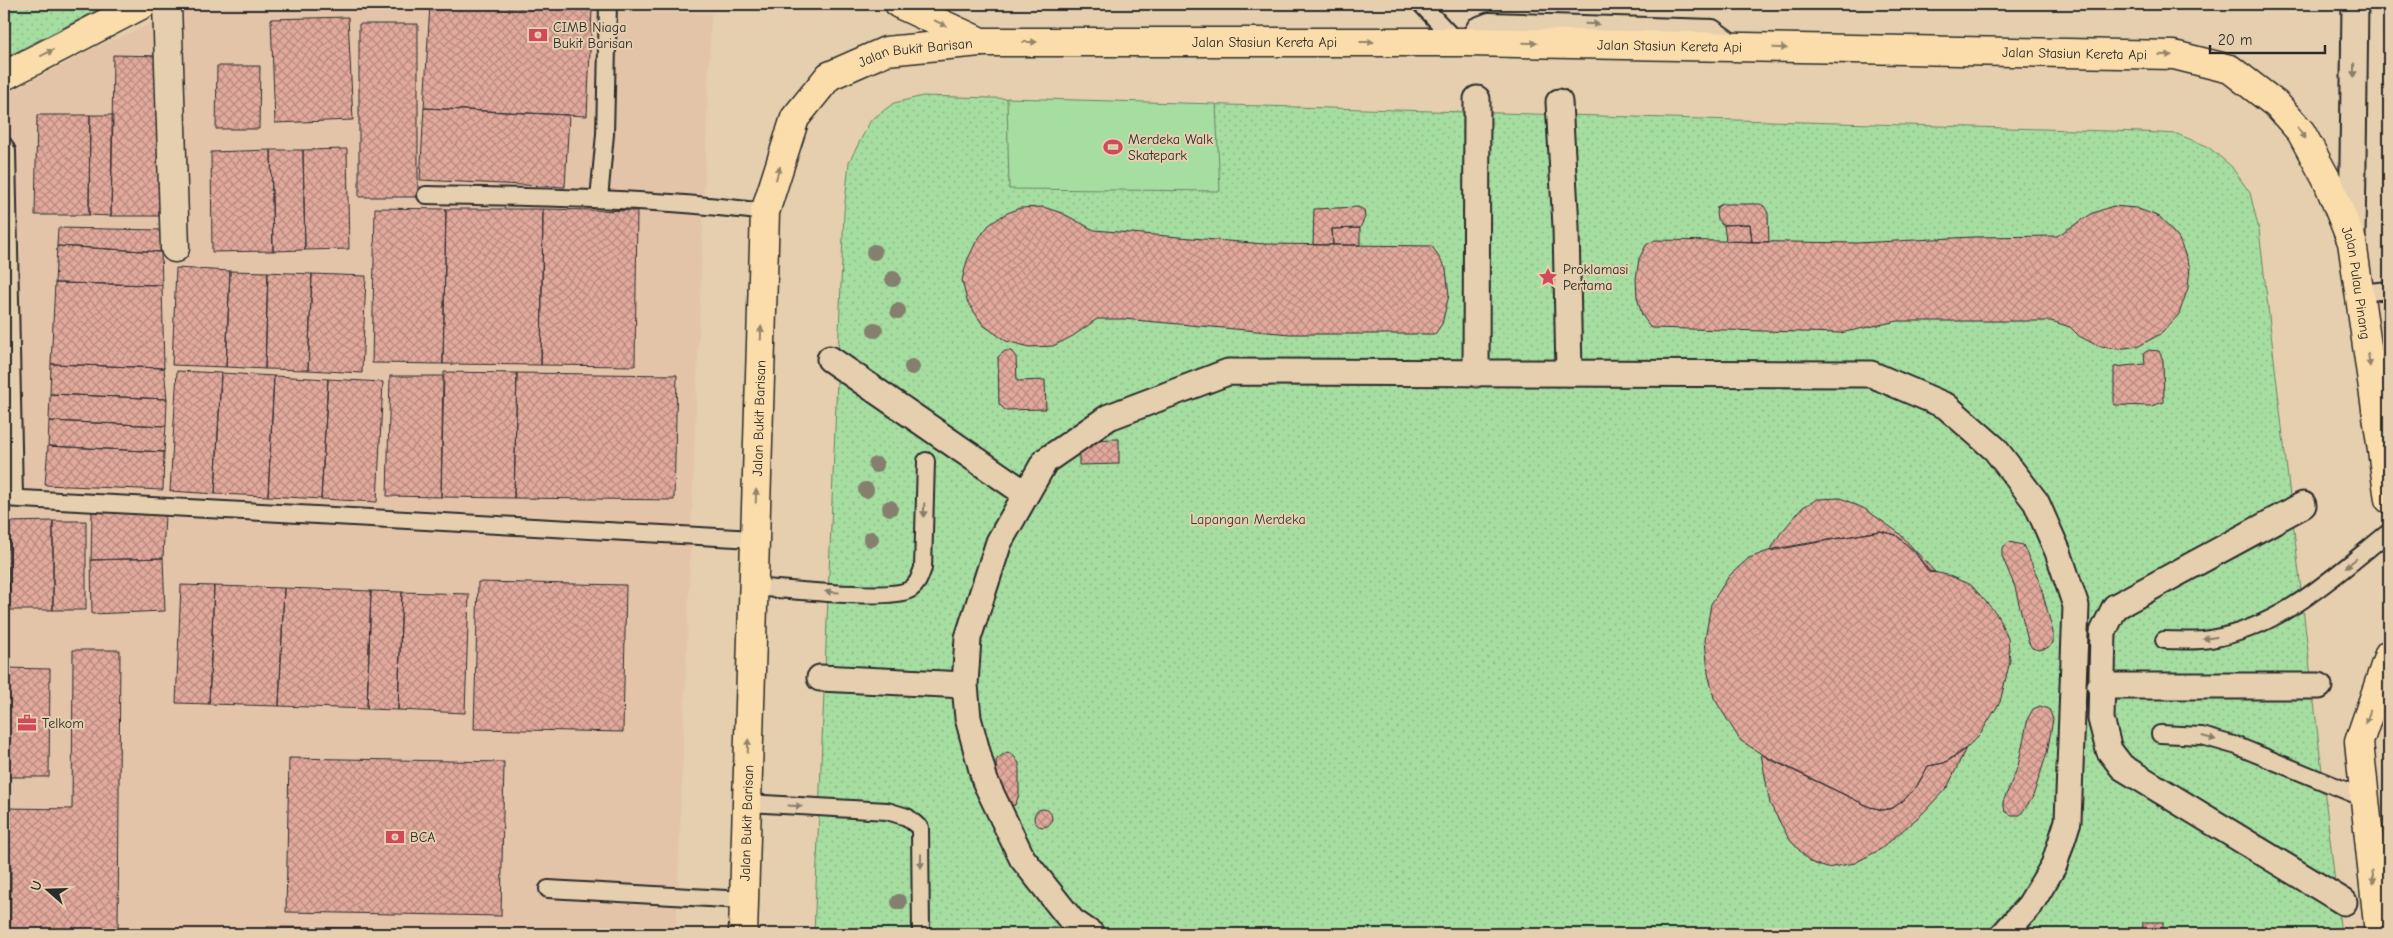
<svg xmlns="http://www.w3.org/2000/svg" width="2393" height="938" viewBox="0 0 2393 938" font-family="'Comic Neue',sans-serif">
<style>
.built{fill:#e4c4a9}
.park{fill:url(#park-dots);stroke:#688466}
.pitch{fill:#a6dda1;stroke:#688466}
.building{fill:url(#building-cross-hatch);stroke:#2b2b2b}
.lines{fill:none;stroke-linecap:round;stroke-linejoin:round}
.service-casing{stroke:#2b2b2b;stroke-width:20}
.pedestrian-casing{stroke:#2b2b2b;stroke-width:29}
.minor-casing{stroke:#2b2b2b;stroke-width:31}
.primary-casing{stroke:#2b2b2b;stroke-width:31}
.service{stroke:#e5cfae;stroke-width:16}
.pedestrian{stroke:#e5cfae;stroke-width:25}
.minor{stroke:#e5cfae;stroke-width:28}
.primary{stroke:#fbddab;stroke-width:28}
.tree{fill:#857f6d}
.oneway{fill:#93846b}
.oneway2{fill:#887d6c}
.labels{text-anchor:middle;stroke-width:4;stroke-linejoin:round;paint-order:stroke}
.poi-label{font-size:14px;fill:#2b2b2b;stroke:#e5cfae;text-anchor:start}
.street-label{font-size:14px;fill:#2b2b2b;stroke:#e5cfae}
.park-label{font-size:14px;fill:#373d37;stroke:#e5cfae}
</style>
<defs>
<pattern id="park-dots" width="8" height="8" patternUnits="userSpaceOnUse" patternTransform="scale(1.25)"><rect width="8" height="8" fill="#a6dda1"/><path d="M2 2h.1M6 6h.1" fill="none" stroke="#8fbe8b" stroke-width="1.8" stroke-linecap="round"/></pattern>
<pattern id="building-cross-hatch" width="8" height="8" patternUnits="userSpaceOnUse" patternTransform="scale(1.25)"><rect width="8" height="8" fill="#e2a99c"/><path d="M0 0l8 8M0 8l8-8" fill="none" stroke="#b78a7f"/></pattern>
</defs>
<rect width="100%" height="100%" fill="#e5cfae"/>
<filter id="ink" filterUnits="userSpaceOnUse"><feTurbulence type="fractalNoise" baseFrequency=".02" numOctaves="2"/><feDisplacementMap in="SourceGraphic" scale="10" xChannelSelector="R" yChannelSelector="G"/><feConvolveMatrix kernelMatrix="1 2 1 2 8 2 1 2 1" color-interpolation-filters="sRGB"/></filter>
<g filter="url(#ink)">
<path class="built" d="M197,4l514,9 -35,921h-672v-839l90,-47z
M2389,25v69l-7,-62z"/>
<path class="park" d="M4,4h105l-105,54z
M923,96l1219,36 35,2 30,12 24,20 19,27 9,37 82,704h-1527l30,-722 5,-50 22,-42 23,-17z"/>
<path class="pitch" d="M1007,98l209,6 4,87 -211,-2z"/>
<path class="building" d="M430,4l162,6 -5,106 -163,-8z
M348,17l5,103 -78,3 -4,-104z
M359,24h59v173h-59z
M113,55l49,1 -3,160h-48z
M217,66h43l-1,63h-43z
M424,108l145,7 -4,72 -145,-7z
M37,115h53l-1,100h-54z
M90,115h23l-2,101 -22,-1z
M347,149l2,100 -44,1 -2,-100z
M271,150h32l2,100 -32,1z
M271,150l2,101 -61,1 -1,-100z
M1722,204h38l4,2 4,7 1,29h-17l-2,-18 -28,1 -5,-6 -1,-6 1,-6z
M2113,206l23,2 24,9 19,22 11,28 -2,21 -9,26 -17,19 -23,13 -22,3 -21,-4 -17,-9 -9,-9 -19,-6h-153l-58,12 -189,-5 -9,-13 -5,-18 -1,-18 3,-20 7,-14 9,-5 202,3 116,-6 84,-1 36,-23z
M1043,207l19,6 32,17 170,14 168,2 14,23 3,26 -7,29 -7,10h-145l-167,-15h-26l-24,17 -20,10 -23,1 -24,-6 -23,-16 -16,-24 -5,-21 5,-19 9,-19 13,-17 16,-11 15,-6z
M1358,207l6,3 1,7 -5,11 -28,1 1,16h-20l1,-36z
M375,208l71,1 -3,155 -71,-1z
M446,209h97l-2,156 -98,-1z
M543,209l94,2 -2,155 -94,-1z
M1750,224l2,18 -26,-1 -2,-16z
M58,228l103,2v22l-104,-6z
M1360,228v17h-27l-1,-16z
M57,246l104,6 1,33 -107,-2z
M176,268l54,3 -4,96 -54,-2z
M230,271l38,1 -3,97 -39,-2z
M268,272l44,2 -4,96 -43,-1z
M312,274l54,2 -4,97 -54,-3z
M55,283l107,2 2,83 -113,-4z
M2149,350l10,1 4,9 1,42 -13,4 -37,-1v-38l31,-3 -1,-11z
M1005,351h6l5,6 1,24 28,-1 1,29 -41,1 -6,-6 -1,-47z
M51,364l113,4 3,31 -117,-5z
M177,371l44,2 -6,121 -45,-3z
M444,372l73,1 -3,125 -73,-1z
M221,373l53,3 -6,120 -53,-2z
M517,373l160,2 -3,125 -160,-2z
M274,376l54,3 -7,120 -53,-3z
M390,376h53l-2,121 -54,-1z
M328,379l55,3 -6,120 -56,-3z
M50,394l117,5 -1,27 -117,-5z
M49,421l117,5 -2,26 -116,-6z
M1119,439v25l-40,1v-25z
M48,446l116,6 -1,38 -118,-5z
M1841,498l24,11 34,24 36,39 -6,1 -14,-21 -19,-17 -16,-4 -110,20 10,-17 23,-27 15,-8z
M92,511l73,3 -2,44 -72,2z
M53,521h33v89h-33z
M53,521v89h-44v-88z
M4,522h5v88h-5z
M1880,531l16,4 19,17 14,19 18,4 24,10 25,28 12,25 2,23 -10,41 -19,31 -20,20 -17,10 -16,3 -11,20 -13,14 -11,8 -10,2 -13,-3 -101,-48 -29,-19 -26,-42 -6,-25 -3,-33 6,-36 18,-28 20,-18 25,-9z
M2009,542l14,3 16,35 14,52v11l-6,5 -8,2 -7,-2 -4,-7 -13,-54 -13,-31v-8z
M163,558l2,53 -73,3 -1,-54z
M478,582l148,3 -3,147 -149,-3z
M181,585l33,1 -5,118 -33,-1z
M214,586l70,2 -5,118 -70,-2z
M284,588l87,3 -4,118 -88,-3z
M371,591l31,1 -4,118 -31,-1z
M402,592l67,2 -4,119 -67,-3z
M73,650h47l-2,284h-108l1,-69h-7v-57l68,1z
M4,668l46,1 -1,108h-45z
M2040,706l9,3 4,10 -6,34 -15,46 -12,16h-9l-6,-4 -2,-9 15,-36 10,-48 5,-9z
M1966,748l-18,38 -25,27 -42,36 -26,14 -28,5 -17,-6 -21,-23 -19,-35 -9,-50 109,53 13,3 10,-2 11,-8 13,-14 11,-20 16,-3z
M1007,752l5,2 7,9v32l-4,10 -6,1 -12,-10 -1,-35 2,-3z
M289,758l215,4 -3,154 -215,-4z
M1034 818a9 9 0 1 1 18 0a9 9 0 1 1-18 0Z
M2143,922h20v12h-21z
M267,927l92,1v6h-91z"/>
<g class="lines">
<g class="service-casing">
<path id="service" d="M1421,4l37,39
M1466,42l10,-16 13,-5 224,7 25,18
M4,145l3,6 7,346
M426,195c113,2 227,3 339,17
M599,199l6,-65 3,-130
M2359,293l30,-3
M4,498l750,41
M753,587c29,2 135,14 156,3 9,-5 11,-14 14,-22l3,-107
M2164,640c15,0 31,2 46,-1 71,-11 125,-64 179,-107
M2160,734l42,2 35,10 127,52
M747,803l140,8 20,6 13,11 1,106
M548,889l196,11"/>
</g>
<g class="pedestrian-casing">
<path id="pedestrian" d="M1559,102l7,125 3,146
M2352,239l3,-235
M830,359l196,135
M1476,374l1,-275
M2303,505l-188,102 -12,25 -2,87 8,31 13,17 222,135
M820,678l145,7
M2100,686h219
M1091,934l-19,-13 -50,-63 -37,-77 -17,-63 -3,-33 3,-47 31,-96 46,-81 64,-44 119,-45 643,2 75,32 49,43 41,53 22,50 18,54 -8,215 -14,44 -24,40 -26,29"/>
</g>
<g class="minor-casing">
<path id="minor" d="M167,4l8,244"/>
</g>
<g class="primary-casing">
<g id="primary">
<path id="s1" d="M899,4l82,38h485l708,13 56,14 47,36 24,27 27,50 24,60 37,257"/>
<path d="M4,76l139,-72"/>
<path id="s2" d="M743,934l22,-722 30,-94 34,-42 57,-25 94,-9"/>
<path d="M2379,934l-20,-192 30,-88"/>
</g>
</g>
<use href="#service" class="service"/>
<use href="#pedestrian" class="pedestrian"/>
<use href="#minor" class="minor"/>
<use href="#primary" class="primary"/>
</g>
<g class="tree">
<circle cx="874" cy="252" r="8"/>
<circle cx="893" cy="279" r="8"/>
<circle cx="898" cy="311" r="8"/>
<circle cx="875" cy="330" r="8"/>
<circle cx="912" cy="367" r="8"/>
<circle cx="876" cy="465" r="8"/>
<circle cx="866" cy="490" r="8"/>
<circle cx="890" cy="508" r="8"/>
<circle cx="871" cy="539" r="8"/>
<circle cx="899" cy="902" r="8"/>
</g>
<defs><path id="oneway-solid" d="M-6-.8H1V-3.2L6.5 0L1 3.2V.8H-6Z" transform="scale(1.25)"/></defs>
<g class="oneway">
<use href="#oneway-solid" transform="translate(940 23) rotate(25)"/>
<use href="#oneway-solid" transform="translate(1030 42)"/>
<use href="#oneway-solid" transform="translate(1367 42)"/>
<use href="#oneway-solid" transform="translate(1530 43) rotate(1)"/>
<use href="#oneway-solid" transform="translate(1780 48) rotate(1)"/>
<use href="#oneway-solid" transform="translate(47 53) rotate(-27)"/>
<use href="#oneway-solid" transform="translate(2165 55) rotate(1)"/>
<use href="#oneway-solid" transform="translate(2301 133) rotate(55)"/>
<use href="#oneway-solid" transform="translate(778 173) rotate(-73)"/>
<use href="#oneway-solid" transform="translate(761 333) rotate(-88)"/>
<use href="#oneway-solid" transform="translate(2369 360) rotate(82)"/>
<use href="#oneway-solid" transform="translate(756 496) rotate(-88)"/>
<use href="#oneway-solid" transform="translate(2368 717) rotate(109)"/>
<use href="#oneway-solid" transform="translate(748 746) rotate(-88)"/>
<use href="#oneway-solid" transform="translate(2373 877) rotate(84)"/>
</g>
<g class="oneway2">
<use href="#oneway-solid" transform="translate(1592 24) rotate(2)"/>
<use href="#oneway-solid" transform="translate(2354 70) rotate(91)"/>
<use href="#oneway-solid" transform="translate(924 510) rotate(92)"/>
<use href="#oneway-solid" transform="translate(2351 563) rotate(141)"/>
<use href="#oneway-solid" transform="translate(832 592) rotate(-177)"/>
<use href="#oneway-solid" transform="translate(2210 638) rotate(171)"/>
<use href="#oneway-solid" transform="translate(2209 738) rotate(15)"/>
<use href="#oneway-solid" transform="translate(795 806) rotate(4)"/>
<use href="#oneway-solid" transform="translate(921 861) rotate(90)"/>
</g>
</g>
<defs>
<g id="bank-bare" transform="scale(1.5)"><path d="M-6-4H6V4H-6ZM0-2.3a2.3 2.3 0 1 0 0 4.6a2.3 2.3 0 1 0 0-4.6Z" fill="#d1495b" stroke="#e5cfae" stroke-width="2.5" paint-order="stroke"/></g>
<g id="stadium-bare" transform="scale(1.5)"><path d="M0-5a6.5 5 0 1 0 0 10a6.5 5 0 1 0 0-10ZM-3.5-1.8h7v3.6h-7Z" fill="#d1495b" stroke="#e5cfae" stroke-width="2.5" paint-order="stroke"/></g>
<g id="sight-bare" transform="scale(1.5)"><path d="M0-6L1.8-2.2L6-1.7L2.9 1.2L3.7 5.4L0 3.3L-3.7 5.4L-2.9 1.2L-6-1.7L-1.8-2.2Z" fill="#d1495b" stroke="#e5cfae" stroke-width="2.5" paint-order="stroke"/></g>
<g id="office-bare" transform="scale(1.5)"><path d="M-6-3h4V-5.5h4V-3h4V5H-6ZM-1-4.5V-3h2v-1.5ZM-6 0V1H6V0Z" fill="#d1495b" stroke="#e5cfae" stroke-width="2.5" paint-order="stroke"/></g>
</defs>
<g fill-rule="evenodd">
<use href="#bank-bare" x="538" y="35"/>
<use href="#stadium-bare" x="1113" y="147"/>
<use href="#sight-bare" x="1548" y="277"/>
<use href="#office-bare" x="27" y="723"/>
<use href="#bank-bare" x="395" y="837"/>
</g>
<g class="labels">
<g class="poi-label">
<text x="553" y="32">CIMB Niaga<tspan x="553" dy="16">Bukit Barisan</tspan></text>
<text x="1128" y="144">Merdeka Walk<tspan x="1128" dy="16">Skatepark</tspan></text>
<text x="1563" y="274">Proklamasi<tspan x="1563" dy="16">Pertama</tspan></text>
<text x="42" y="728">Telkom</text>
<text x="410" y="842">BCA</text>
</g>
<g class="street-label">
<text dy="5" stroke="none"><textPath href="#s1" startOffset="374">Jalan Stasiun Kereta Api</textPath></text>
<text dy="5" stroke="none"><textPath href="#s1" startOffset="779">Jalan Stasiun Kereta Api</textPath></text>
<text dy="5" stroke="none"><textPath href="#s2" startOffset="966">Jalan Bukit Barisan</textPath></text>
<text dy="5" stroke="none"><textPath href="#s1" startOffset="1184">Jalan Stasiun Kereta Api</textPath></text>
<text dy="5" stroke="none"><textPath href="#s1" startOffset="1599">Jalan Pulau Pinang</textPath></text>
<text dy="5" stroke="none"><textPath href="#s2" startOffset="516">Jalan Bukit Barisan</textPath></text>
<text dy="5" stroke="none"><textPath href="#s2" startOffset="111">Jalan Bukit Barisan</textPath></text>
</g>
<g class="park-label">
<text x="1248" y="524">Lapangan Merdeka</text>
</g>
</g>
<rect width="2393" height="938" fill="none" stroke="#e5cfae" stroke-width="20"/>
<rect x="10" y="10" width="2373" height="918" fill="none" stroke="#2b2b2b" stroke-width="2" filter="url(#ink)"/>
<g transform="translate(48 890) rotate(290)" stroke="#e5cfae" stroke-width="4" paint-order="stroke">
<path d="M0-4L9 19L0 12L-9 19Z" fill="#2b2b2b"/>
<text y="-8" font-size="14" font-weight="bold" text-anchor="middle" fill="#2b2b2b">U</text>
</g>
<path d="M2210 45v8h115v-8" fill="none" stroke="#2b2b2b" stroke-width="2.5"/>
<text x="2218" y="45" font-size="15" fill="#2b2b2b" stroke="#e5cfae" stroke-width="4" paint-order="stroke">20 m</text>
</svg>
